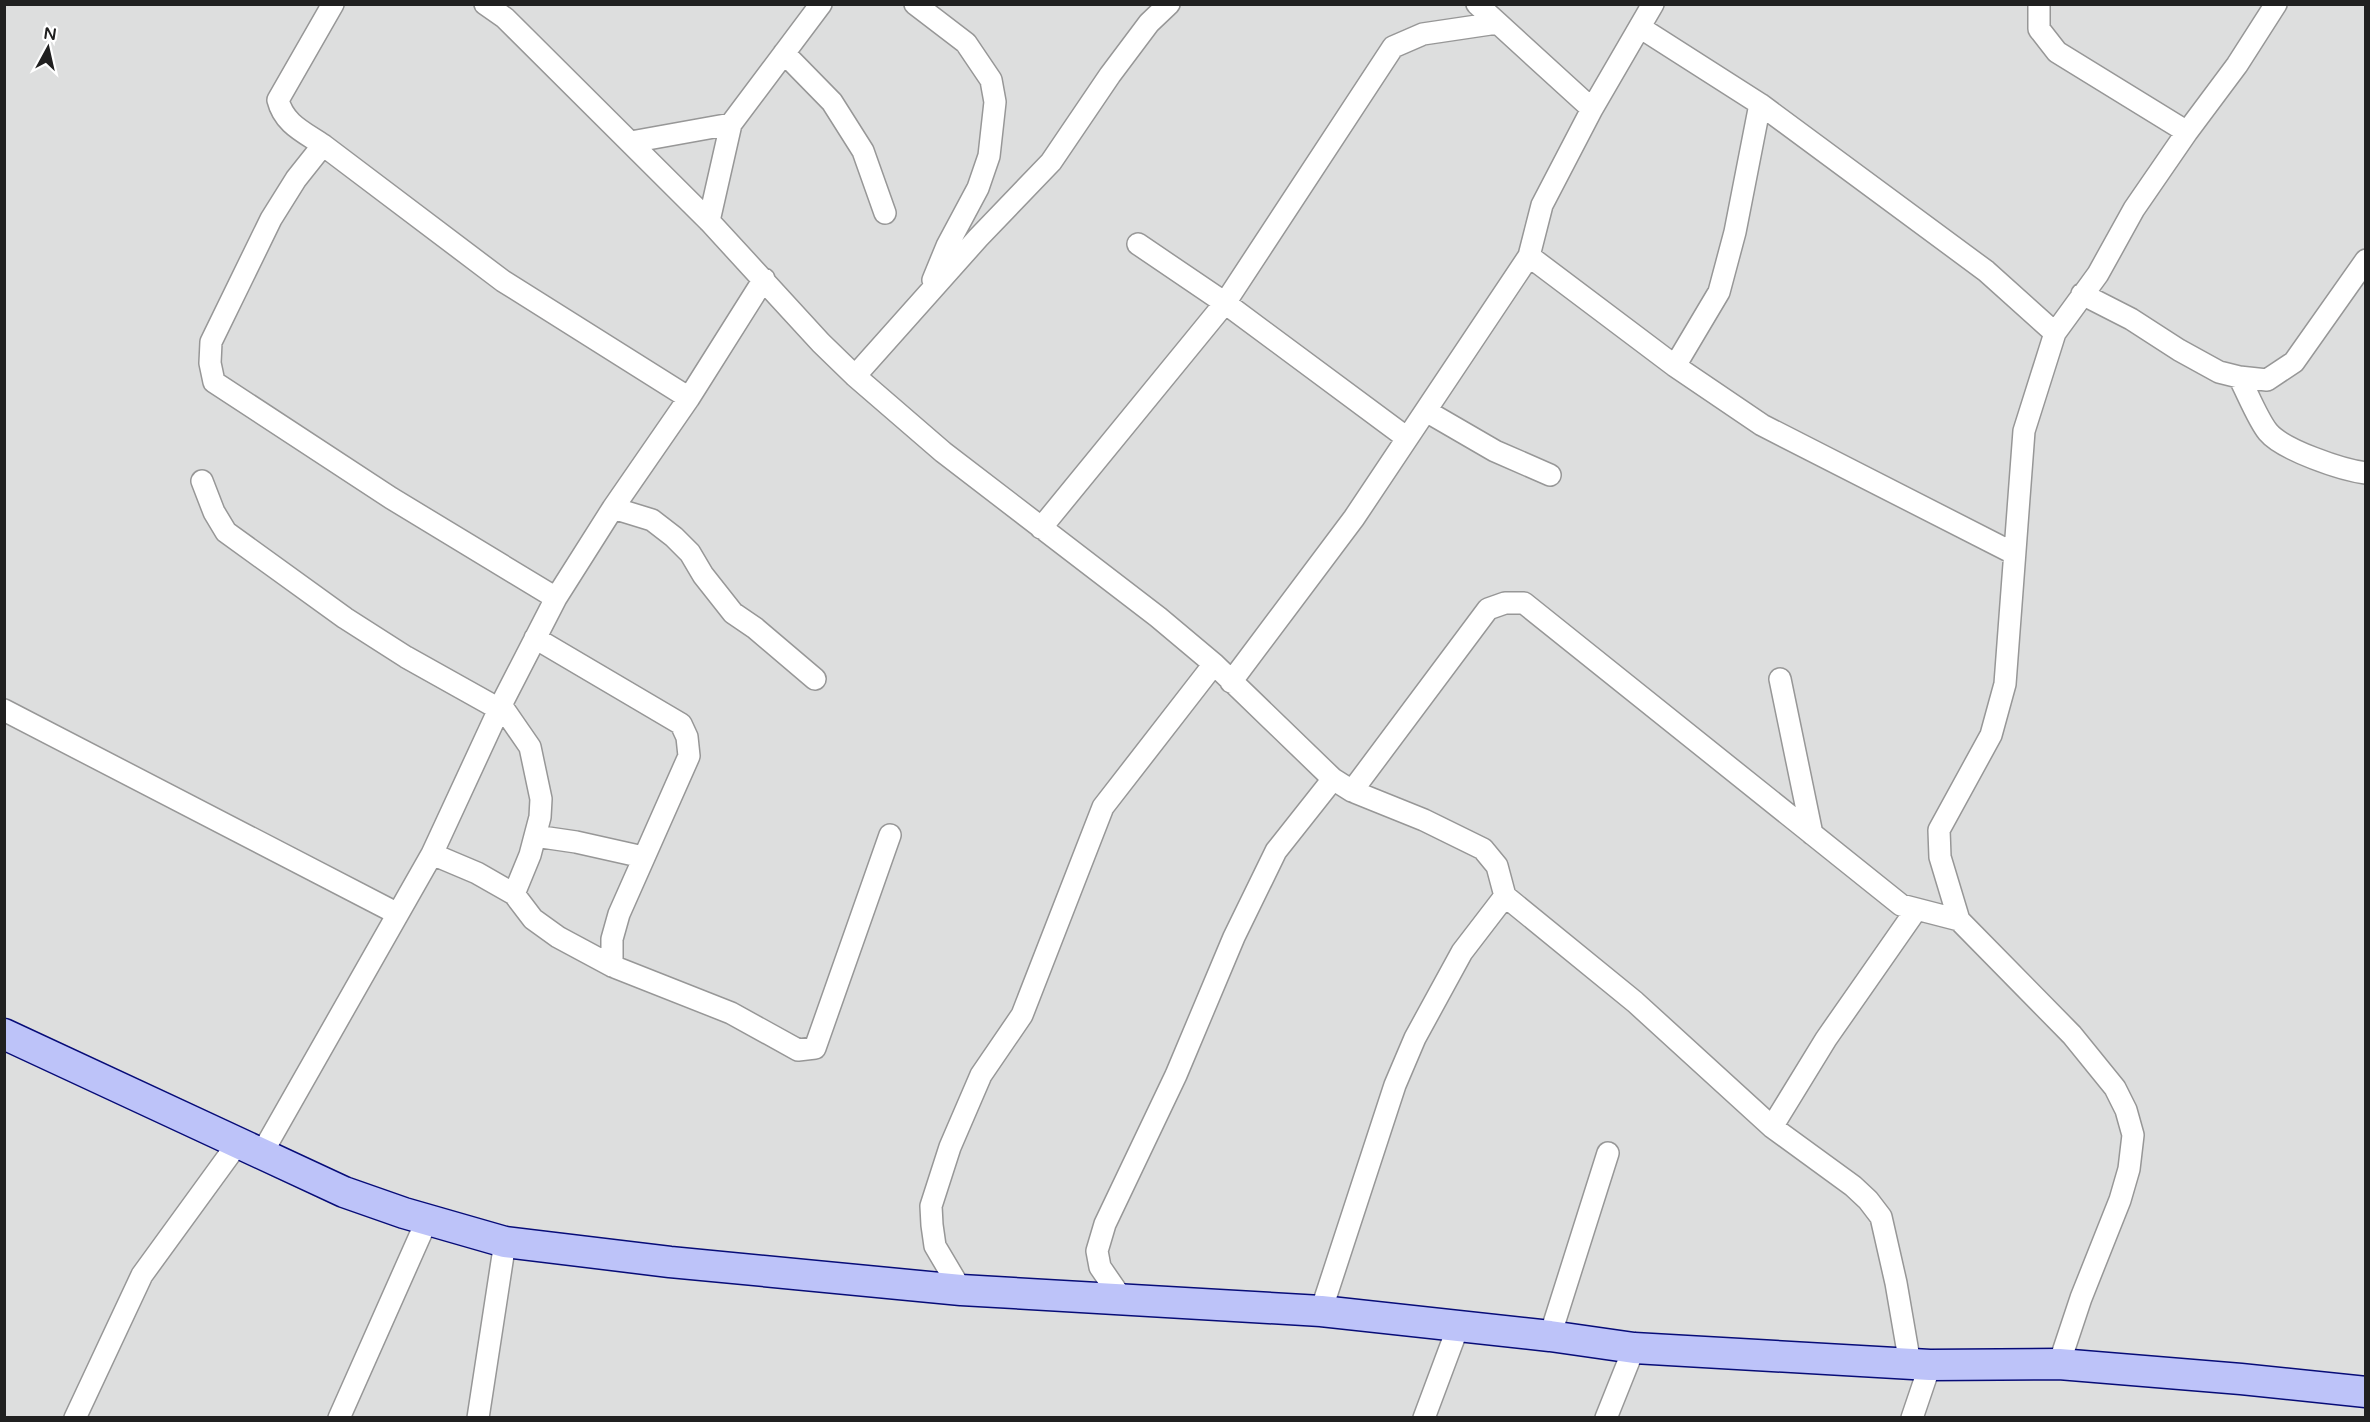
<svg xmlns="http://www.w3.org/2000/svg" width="2370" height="1422" viewBox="0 0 2370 1422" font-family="'Varela Round',sans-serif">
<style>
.residential{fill:#dddede}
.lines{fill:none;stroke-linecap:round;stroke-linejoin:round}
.street-casing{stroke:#979797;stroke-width:24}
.secondary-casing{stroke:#070c78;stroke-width:33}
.street{stroke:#fff;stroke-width:21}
.secondary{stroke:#bdc3f9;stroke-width:30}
</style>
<rect width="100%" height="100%" fill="#e7ecf1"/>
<path class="residential" d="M5,5h2360v1412h-2360z"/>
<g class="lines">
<g class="street-casing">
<path id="street" d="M485,4l20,14 204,203 112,122 34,33 88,76 215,165 56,47 119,115 19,12 72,29 59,29 14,17 8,30 130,106 137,125 81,59 15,14 13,17 15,66 14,81
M915,4l51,39 25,37 4,22 -6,54 -11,32 -31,58 -14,34
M1477,4l115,105
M2039,4v25l18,23 130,80
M1641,28l119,76 226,167 69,62
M784,53l48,49 31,49 22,62
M631,142l100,-18
M323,145c-19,-13 -39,-21 -45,-45l55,-96
M709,221l22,-97 90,-120
M1138,244l87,59 182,135
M1529,256l146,110 87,59 251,128
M2082,294l49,25 48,31 40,22 20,5 28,3 27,-18 72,-102
M1675,366l44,-74 16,-60 25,-128
M855,376l123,-138 73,-76 59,-87 39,-52 20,-19
M2239,377c8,15 19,43 29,55 15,18 74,38 98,41
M1426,411l69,40 55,24
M202,481l12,31 12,20 119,86 61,39 93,52
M613,508l39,12 22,17 16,16 13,22 30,38 22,15 60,51
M1041,528l184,-225 168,-256 30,-13 74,-11
M556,598l-165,-100 -177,-116 -4,-19 1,-21 60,-123 25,-40 27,-34 180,136 186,117
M535,638l146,86 6,13 2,19 -70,158 -7,25v27
M1780,679l32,155
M1231,682l123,-164 175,-262 13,-51 50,-96 61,-105
M501,705l29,42 11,52 -1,18 -10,38 -16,39
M4,710l394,204
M1352,791l136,-182 17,-6h19l377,302 58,15
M535,836l41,6 67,15
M432,854l45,19 37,21 19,25 25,18 54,29 119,47 67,37 17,-2 75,-213
M1772,1127l54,-88 90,-129
M262,1153l170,-299 69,-149 55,-107 57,-90 76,-110 75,-119
M961,1290l-26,-44 -3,-21 -1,-19 19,-59 31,-72 41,-60 81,-208 111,-143
M1122,1299l-22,-32 -3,-16 8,-27 71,-149 58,-138 42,-86 57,-72
M1321,1311l74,-226 20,-47 47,-86 43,-56
M1550,1336l58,-183
M2059,1364l22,-66 39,-98 9,-31 4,-34 -7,-25 -11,-22 -43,-53 -113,-115 -19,-63 -1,-27 52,-95 14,-51 19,-253 31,-98 43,-59 36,-65 53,-77 50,-67 39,-61
M75,1418l67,-143 96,-132
M339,1418l88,-198
M478,1418l27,-176
M1424,1418l34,-91
M1606,1418l28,-70
M1912,1418l18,-53"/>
</g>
<g class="secondary-casing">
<path id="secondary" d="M4,1034l340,158 60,21 101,29 165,20 291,28 360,21 229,25 84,12 296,17 129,-1 182,15 125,13"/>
</g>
<use href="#street" class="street"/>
<use href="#secondary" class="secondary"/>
</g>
<rect width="2370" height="1422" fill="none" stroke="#202020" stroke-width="12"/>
<g transform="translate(48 48) rotate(8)" stroke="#ffffff" stroke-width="4.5" paint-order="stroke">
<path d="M0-4.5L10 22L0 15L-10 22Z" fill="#202020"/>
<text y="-9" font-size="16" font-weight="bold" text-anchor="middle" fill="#202020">N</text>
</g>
</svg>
